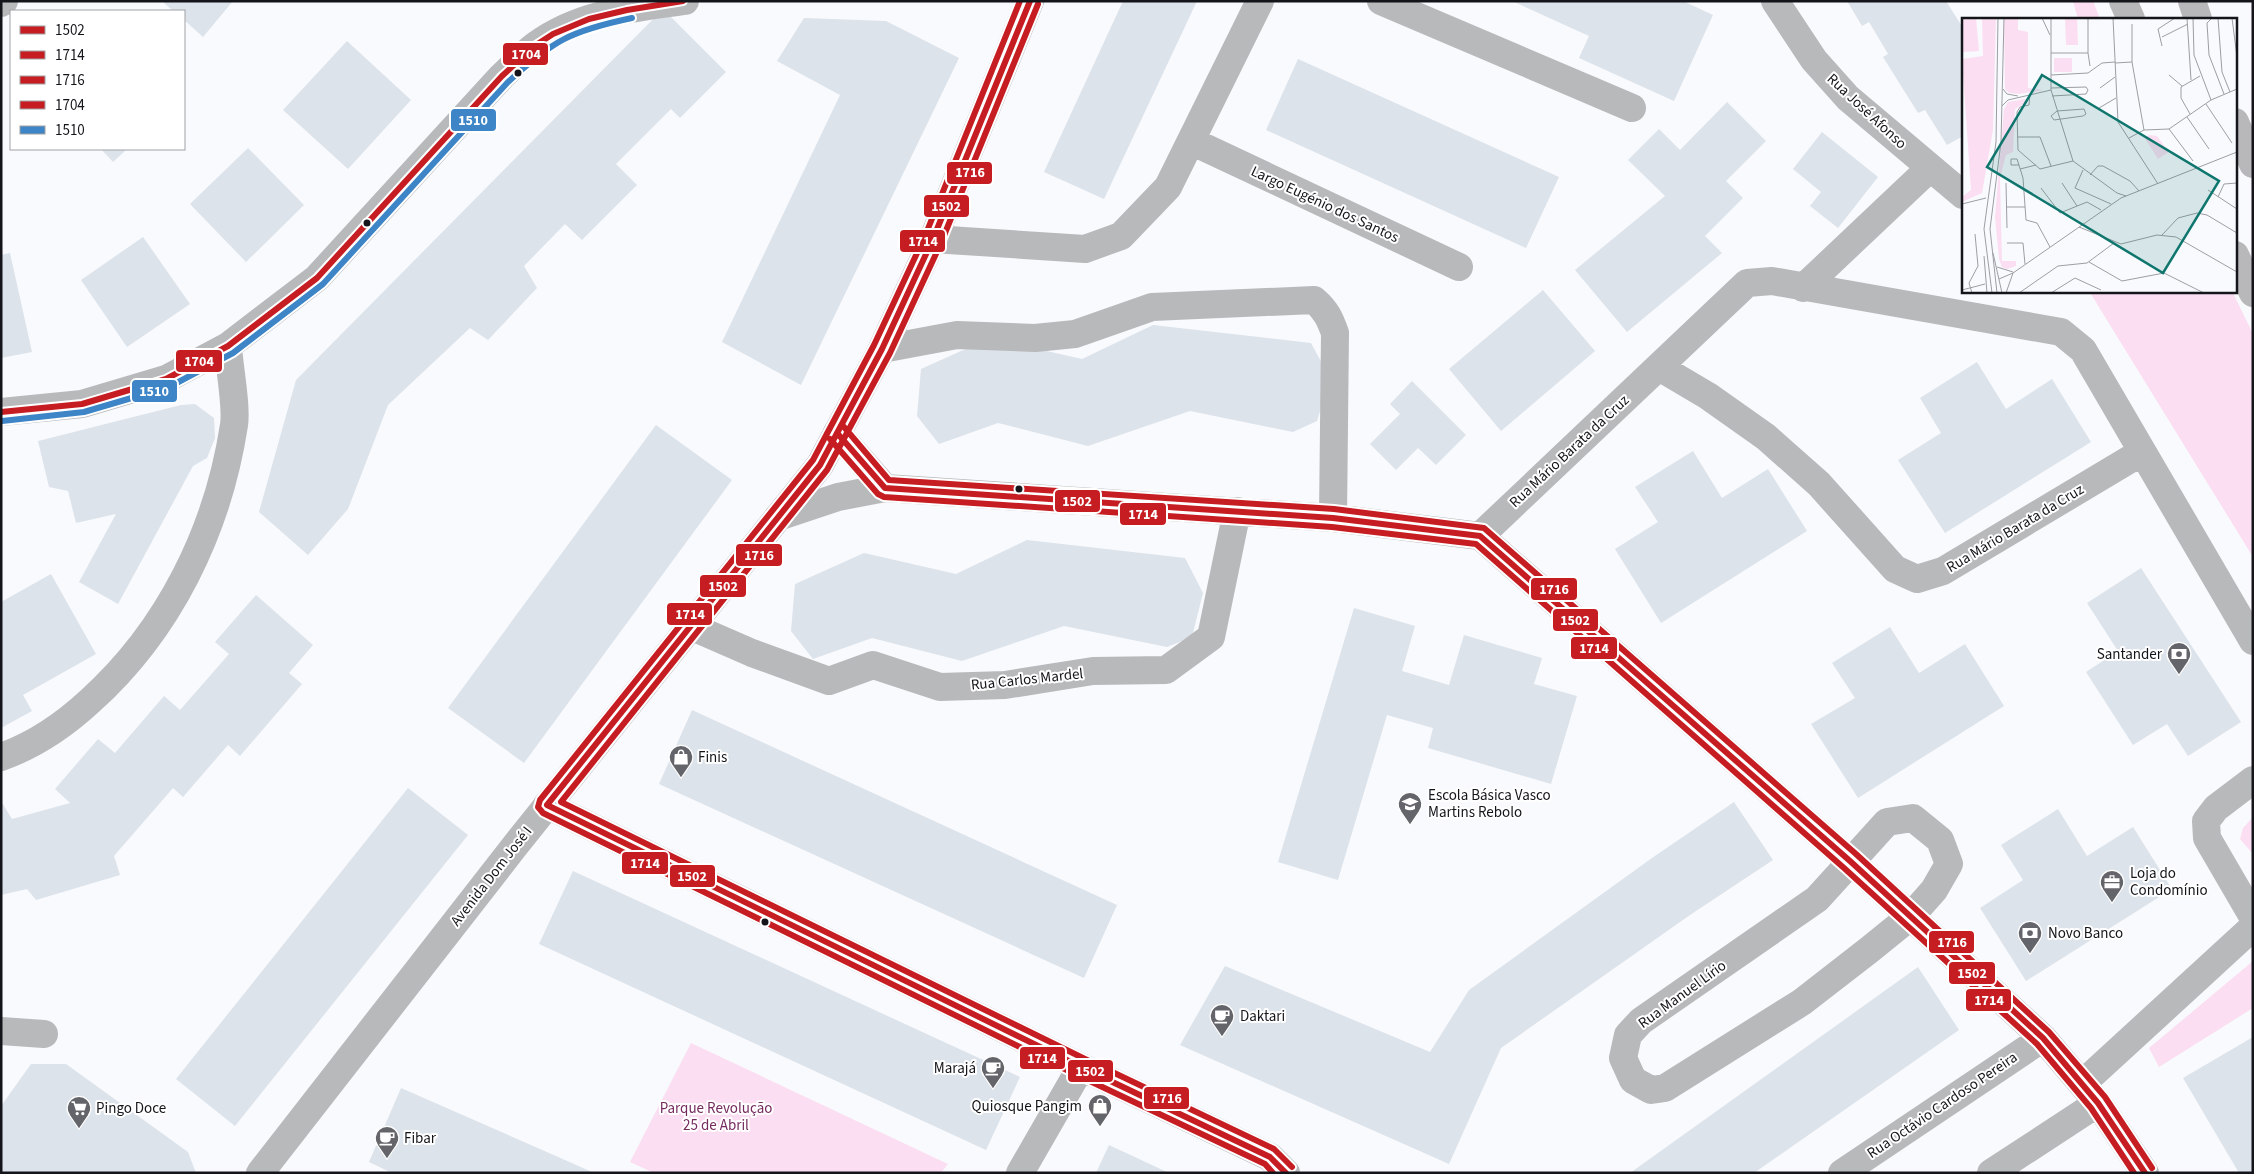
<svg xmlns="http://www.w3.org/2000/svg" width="2254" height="1174" viewBox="0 0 2254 1174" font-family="'Source Sans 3',sans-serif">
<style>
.green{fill:#fbdef1}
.building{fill:#dce3ea}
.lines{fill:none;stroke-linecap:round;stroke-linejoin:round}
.minor{stroke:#b8b9bb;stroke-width:28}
.tertiary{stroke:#b8b9bb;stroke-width:28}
.secondary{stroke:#b8b8bb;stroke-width:28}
.bus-1-casing{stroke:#fff;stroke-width:10}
.bus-2-casing{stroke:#fff;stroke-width:10}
.bus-3-casing{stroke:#fff;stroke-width:10}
.bus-4-casing{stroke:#fff;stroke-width:10}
.bus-5-casing{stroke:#fff;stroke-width:10}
.bus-1{stroke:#c61d23;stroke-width:6}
.bus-2{stroke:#c61d23;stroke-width:6}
.bus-3{stroke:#c61d23;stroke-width:6}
.bus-4{stroke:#c61d23;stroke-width:6}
.bus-5{stroke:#3d85c6;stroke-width:6}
.bus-dot{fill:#14151a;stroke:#fff;stroke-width:2}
.labels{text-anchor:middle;stroke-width:4;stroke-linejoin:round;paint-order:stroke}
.street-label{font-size:15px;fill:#14151a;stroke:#fff}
.poi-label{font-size:15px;fill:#14151a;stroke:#fff;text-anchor:start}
.park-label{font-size:15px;fill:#752b5e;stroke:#fff}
.inset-road{fill:none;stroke:#9d9ea3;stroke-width:1}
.view{fill:#0f766e;fill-opacity:0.15;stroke:#0f766e;stroke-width:2.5}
.inset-edge{fill:none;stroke:#14151a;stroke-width:2.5}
.line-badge{stroke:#fff;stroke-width:2}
.badge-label{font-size:14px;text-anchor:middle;font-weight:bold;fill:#fff}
</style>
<rect width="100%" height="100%" fill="#f9fafe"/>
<path class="green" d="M2073,1h20l7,18h-22z
M2089,291h143l21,43v223z
M2253,817v37l-13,-15 3,-11z
M2253,961v47l-94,59 -10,-19z
M691,1043l257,121 -7,9h-287l-24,-11z"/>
<path class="building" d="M162,1h71l-30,36 -19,-17v-9h-11z
M1123,1h74l-93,198 -60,-27z
M1512,1h171l30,14 -39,86 -95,-43 10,-22z
M1847,1h99l17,27v108l-16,9 -22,-35 -7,3 -35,-56 5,-3 -10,-17 -9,-15 -7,4z
M663,9l63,63 -46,46 -9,-9 -55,55 21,21 -55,55 -17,-16 -41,42 13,22 -49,52 -18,-12 -82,77 -40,104 -40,46 -49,-43 37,-132z
M804,18l82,3 73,37 -158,327 -79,-43 118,-247 -63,-34z
M347,41l64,59 -63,69 -65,-59z
M1298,59l261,118 -33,71 -260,-118z
M1727,102l39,39 -40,40 17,17 -38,38 17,17 -95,79 -52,-62 90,-74 -37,-36 31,-31 21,21z
M1822,132l56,45 -40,51 -28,-22 11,-14 -28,-23z
M248,148l56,57 -58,57 -56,-58z
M101,149h26l-14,13z
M143,237l47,67 -63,43 -46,-67z
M10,253l22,99 -31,6v-103z
M1543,290l52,61 -94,80 -52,-62z
M1153,325l158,18 19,35 -13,43 -24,11 -103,-21 -102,35 -90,-23 -59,21 -22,-28 4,-47 69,-31 92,21z
M1977,362l29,47 46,-30 39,63 -146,91 -47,-73 43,-27 -21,-35z
M1412,381l54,54 -30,30 -18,-17 -22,22 -26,-26 30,-30 -10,-10z
M195,404l19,14 1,20 -8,20 -14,8 -75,138 -39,-22 37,-68 -40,9 -8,-32 -19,-4 -11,-46 143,-36z
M656,425l76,55 -208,283 -76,-55z
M1693,451l29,47 46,-29 39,62 -146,92 -46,-74 43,-27 -23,-35z
M1027,540l158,18 18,35 -11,44 -25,10 -103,-21 -102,35 -90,-23 -59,21 -22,-28 4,-47 69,-31 92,21z
M2141,568l100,154 -53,34 -21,-32 -34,21 -47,-73 32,-21 -31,-48z
M51,574l45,80 -73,41 9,16 -31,17v-126z
M256,595l57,50 -24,28 13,11 -62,72 -12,-11 -45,52 -10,-9 -59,68 6,19 -84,25 -9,-11 -26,6v-94l11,18 58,-16 -15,-14 43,-50 17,14 49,-57 16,14 49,-56 -14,-12z
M1354,608l61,18 -13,45 47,14 15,-50 78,23 -8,26 43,12 -26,88 -123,-36 5,-20 -46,-13 -49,165 -60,-18z
M1890,627l29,46 46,-29 39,62 -146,92 -47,-74 44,-26 -23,-35z
M692,710l425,195 -33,73 -425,-194z
M408,788l60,47 -233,291 -59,-47z
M1734,802l39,58 -83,55 -189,133 -52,116 -269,-119 45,-79 205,86 39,-62 183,-132z
M2058,809l29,47 46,-29 39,62 -146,92 -46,-73 43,-28 -22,-35z
M573,871l447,206 -34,73 -447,-206z
M1918,967l41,63 -205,143h-124z
M2253,1037v136h-14l-56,-95z
M31,1064h35l122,88 8,21h-195v-67z
M401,1088l164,72 29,13h-202l-23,-11z
M1109,1145l60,28h-73z"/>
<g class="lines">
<path class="minor" d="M1381,1l251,107
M1775,1l39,59 34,38 115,97
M1,3l3,-2
M1191,141l268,126
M933,239l152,10 36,-13 47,-49 92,-186
M1803,288l127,-120
M882,349l75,-14 78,3 40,-4 77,-27 162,-7c12,10 16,19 21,33l-2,185
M1659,367l49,29 58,41 53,47 76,85 22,10 26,-8 199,-119
M1,412l81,-8 84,-25 62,-33 89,-68 185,-202c11,-10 22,-22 34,-31 43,-32 98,-37 149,-44
M837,433l48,55
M778,517l60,-20 47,-9 448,30 147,18 370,325 193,177 55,65 47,70
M1480,536l267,-253 25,-2 289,51 22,18 170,291
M690,626l62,27 77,28 44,-16 67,22 65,-2 88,-14 73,-1 45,-33 26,-126
M1,757c34,-12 63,-32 89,-56 79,-71 128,-171 144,-276 3,-18 -5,-59 -6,-79
M2253,780l-37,28 -10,13 1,17 46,79
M547,805l534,262 189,90 16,16
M1913,818l27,22 9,24 -15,26 -23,26 -42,34 -67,52 -137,86 -14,2 -18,-10 -10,-22 5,-23 13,-14 176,-122 70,-77z
M1,1031l43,3
M2083,1083l170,-156
M1020,1173l61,-106
M1842,1173l201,-135
M1991,1173l107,-70"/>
<path class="tertiary" d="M260,1173l254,-326 306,-382 62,-116 51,-110 97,-238"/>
<path class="secondary" d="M2123,1l8,18
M2192,1l6,18
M2235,122l18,42
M2235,255l18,38"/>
<g class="bus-1-casing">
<path id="bus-1" d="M1030,1l-97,238 -51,110 -62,116 -273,340 534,262 189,90 16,16
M837,433l48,55 448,30 147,18 370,325 193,177 55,65 47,70"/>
</g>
<g class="bus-2-casing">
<path id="bus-2" d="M1020,1l-95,235 -51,109 -61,115 -273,340 -2,7 5,6 534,262 188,89 8,9
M830,439l48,55 6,3 448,30 144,17 368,324 193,176 54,64 43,65"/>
</g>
<g class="bus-3-casing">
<path id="bus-3" d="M1038,4l-97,239 -51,110 -63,117 -266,332 524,257 189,90 18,18
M844,427l45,53 445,29 150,19 372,326 193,178 56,65 47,71"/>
</g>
<g class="bus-4-casing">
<path id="bus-4" d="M1,412l81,-8 84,-25 62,-33 89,-68 185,-202 34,-31 17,-11 36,-15 38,-9 56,-9"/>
</g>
<g class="bus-5-casing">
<path id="bus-5" d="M2,421l82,-9 85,-25 64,-34 90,-69 185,-202c46,-42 62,-51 124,-64"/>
</g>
<use href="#bus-1" class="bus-1"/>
<use href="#bus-2" class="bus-2"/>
<use href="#bus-3" class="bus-3"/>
<use href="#bus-4" class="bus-4"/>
<use href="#bus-5" class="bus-5"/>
</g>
<defs>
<g id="bank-pin" transform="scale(1.25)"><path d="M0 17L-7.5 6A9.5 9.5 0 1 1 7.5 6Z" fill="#64656a" stroke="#fff"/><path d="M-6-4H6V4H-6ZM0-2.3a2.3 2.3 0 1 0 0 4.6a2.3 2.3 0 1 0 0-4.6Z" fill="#fff"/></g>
<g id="shop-pin" transform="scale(1.25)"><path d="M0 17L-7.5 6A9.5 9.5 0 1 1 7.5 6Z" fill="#64656a" stroke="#fff"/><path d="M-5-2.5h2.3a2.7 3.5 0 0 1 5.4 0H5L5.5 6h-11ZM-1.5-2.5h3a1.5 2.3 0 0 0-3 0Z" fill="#fff"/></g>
<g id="school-pin" transform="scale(1.25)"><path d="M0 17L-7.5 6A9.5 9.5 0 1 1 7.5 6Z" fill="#64656a" stroke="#fff"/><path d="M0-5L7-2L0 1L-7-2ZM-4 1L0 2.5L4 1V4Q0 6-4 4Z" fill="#fff"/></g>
<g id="office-pin" transform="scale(1.25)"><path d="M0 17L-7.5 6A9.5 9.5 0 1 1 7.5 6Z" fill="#64656a" stroke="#fff"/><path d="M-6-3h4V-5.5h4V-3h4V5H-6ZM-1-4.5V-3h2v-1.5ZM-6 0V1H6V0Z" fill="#fff"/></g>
<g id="cafe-pin" transform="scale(1.25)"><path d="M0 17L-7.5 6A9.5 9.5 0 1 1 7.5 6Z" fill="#64656a" stroke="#fff"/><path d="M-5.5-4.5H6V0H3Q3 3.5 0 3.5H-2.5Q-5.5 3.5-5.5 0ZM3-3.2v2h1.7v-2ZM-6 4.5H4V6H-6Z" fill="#fff"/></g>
<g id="supermarket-pin" transform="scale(1.25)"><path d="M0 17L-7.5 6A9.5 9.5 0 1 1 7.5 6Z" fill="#64656a" stroke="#fff"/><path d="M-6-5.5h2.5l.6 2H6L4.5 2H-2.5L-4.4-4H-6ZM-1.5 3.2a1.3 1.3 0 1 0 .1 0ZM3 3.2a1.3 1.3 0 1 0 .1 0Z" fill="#fff"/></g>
</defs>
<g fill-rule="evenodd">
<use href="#bank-pin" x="2179" y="654"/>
<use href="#shop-pin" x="681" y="757"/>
<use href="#school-pin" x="1410" y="804"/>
<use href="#office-pin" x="2112" y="882"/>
<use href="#bank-pin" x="2030" y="933"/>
<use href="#cafe-pin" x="1222" y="1016"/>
<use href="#cafe-pin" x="993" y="1068"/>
<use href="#shop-pin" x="1100" y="1106"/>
<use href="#supermarket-pin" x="79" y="1108"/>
<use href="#cafe-pin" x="387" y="1138"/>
</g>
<g class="bus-dot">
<circle cx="518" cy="73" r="4.5"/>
<circle cx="367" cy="223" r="4.5"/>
<circle cx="1019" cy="489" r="4.5"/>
<circle cx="765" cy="922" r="4.5"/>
</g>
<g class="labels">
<g class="street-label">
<text transform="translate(1867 111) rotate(43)" y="5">Rua José Afonso</text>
<text transform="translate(1325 204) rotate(25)" y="5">Largo Eugénio dos Santos</text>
<text transform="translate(1569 451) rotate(-43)" y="5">Rua Mário Barata da Cruz</text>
<text transform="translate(2015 528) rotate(-31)" y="5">Rua Mário Barata da Cruz</text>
<text transform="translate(1027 679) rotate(-6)" y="5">Rua Carlos Mardel</text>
<text transform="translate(491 876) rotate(-52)" y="5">Avenida Dom José I</text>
<text transform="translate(1682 994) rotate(-36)" y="5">Rua Manuel Lírio</text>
<text transform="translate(1942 1105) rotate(-34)" y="5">Rua Octávio Cardoso Pereira</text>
</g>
<g class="poi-label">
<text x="2162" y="659" text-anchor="end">Santander</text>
<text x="698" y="762">Finis</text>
<text x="1428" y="800">Escola Básica Vasco<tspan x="1428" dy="17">Martins Rebolo</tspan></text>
<text x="2130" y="878">Loja do<tspan x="2130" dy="17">Condomínio</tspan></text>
<text x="2048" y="938">Novo Banco</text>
<text x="1240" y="1021">Daktari</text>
<text x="976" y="1073" text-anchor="end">Marajá</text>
<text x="1082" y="1111" text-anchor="end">Quiosque Pangim</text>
<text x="96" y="1113">Pingo Doce</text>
<text x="404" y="1143">Fibar</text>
</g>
<g class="park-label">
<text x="716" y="1113">Parque Revolução<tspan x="716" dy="17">25 de Abril</tspan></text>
</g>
</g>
<g transform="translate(1962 18)">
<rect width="275" height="275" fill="#f9fafe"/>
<path d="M0,0h14l3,33 -17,1zM20,0h14l-3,112 -11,63 -20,9v-5l9,-7 -9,-131 21,-3zM42,0h14v12l10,2v56l16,2 -25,4 -10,-1 -4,-4zM103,0h12l1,27h-12zM92,40h18v14h-18zM63,81l2,3 -12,7 -2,43 -7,3 -6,23 2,83h14v5l-9,3 -5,-2 -3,-8 -4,-42 9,-108 4,-7zM188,117l7,1 12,16 -11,7 -14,-22z" fill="#fbdef1"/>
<path class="inset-road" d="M80,0l8,17M89,0v72l22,71 44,32 9,3M126,0v35M151,0l5,104 40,62M225,0l4,62M231,0l1,37 17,45M250,0l-5,5 2,32 15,39M256,0l4,54 8,20M270,0l5,39M170,6v38l12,68M200,19l26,-13M200,28l-4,-17 17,-11M89,35h37l2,13M153,45l17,-1M89,57l37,-2 14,-10 13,-1M207,57l13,11M89,70l35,-1 2,3 -2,4 -34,2M138,70l15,-11M41,71l4,5 11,2M68,76l-1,11 -9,2 -3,5 1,38 22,19 33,-8M244,86l26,39M40,88l6,-6 43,-10M137,90l17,-10M122,91l2,5 -3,2 -29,4 -3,-4 6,-5zM228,96l-9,-16v-11l19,-11M225,99l22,32M207,111l42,-29 26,-11M207,111l24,32M55,119h23l11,29M167,120l15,-8 25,-1M57,147h-8v-6h6l6,19 3,42 11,3 13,24M58,151l16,-4M121,152l-8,18 36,16M128,157l8,-9h5l27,15 9,10M44,165l1,45M100,165l15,23M79,170l19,25 27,-11 14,8M246,172l29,19M256,179l6,-13 13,-1M0,186l24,-6M44,189h19M117,209l42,17 36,-9 19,2 61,35M200,217l16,-17 19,-5 10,2 30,18M45,225h16l2,21M31,235l9,40M22,238l3,37M127,244l33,19 42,-8 40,20M35,249l16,5M37,261l14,-6 108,-75 116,-46M0,272l23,-6M10,275l-3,-10 9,-17 -3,-32M30,275l-8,-64 12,-87 2,-124M35,275l-7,-64 11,-87 3,-124M44,275l7,-20M57,275l39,-27 29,-3 27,-20M89,275l24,-15 26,12"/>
<path class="view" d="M80,57l177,106 -56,92 -176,-106z"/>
<rect width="275" height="275" class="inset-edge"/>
</g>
<g class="line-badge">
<rect x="502" y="42" width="47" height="24" rx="5" fill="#c61d23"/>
<rect x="450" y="108" width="47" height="24" rx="5" fill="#3d85c6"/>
<rect x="946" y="161" width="47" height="24" rx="5" fill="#c61d23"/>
<rect x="923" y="194" width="47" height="24" rx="5" fill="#c61d23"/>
<rect x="899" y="229" width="47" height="24" rx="5" fill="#c61d23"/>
<rect x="175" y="349" width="48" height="24" rx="5" fill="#c61d23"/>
<rect x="131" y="379" width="47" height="24" rx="5" fill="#3d85c6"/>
<rect x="1054" y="489" width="47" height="24" rx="5" fill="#c61d23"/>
<rect x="1119" y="502" width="48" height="24" rx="5" fill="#c61d23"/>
<rect x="735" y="543" width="48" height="24" rx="5" fill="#c61d23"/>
<rect x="699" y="574" width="48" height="24" rx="5" fill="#c61d23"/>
<rect x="1530" y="577" width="48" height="24" rx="5" fill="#c61d23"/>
<rect x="666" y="602" width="47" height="24" rx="5" fill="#c61d23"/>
<rect x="1552" y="608" width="47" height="24" rx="5" fill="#c61d23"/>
<rect x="1570" y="636" width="48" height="24" rx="5" fill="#c61d23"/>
<rect x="621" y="851" width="48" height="24" rx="5" fill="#c61d23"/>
<rect x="669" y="864" width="47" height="24" rx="5" fill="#c61d23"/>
<rect x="1928" y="930" width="47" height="24" rx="5" fill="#c61d23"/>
<rect x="1948" y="961" width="48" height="24" rx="5" fill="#c61d23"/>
<rect x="1965" y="988" width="47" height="24" rx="5" fill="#c61d23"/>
<rect x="1019" y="1046" width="47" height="24" rx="5" fill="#c61d23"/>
<rect x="1067" y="1059" width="47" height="24" rx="5" fill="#c61d23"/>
<rect x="1143" y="1086" width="47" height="24" rx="5" fill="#c61d23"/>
</g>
<g class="badge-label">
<text x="526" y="59">1704</text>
<text x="473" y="125">1510</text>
<text x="970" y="177">1716</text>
<text x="946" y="211">1502</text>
<text x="923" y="246">1714</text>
<text x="199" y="366">1704</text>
<text x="154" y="396">1510</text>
<text x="1077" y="506">1502</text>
<text x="1143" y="519">1714</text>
<text x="759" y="560">1716</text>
<text x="723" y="591">1502</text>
<text x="1554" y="594">1716</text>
<text x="690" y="619">1714</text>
<text x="1575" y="625">1502</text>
<text x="1594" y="653">1714</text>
<text x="645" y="868">1714</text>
<text x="692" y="881">1502</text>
<text x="1952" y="947">1716</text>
<text x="1972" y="978">1502</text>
<text x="1989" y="1005">1714</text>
<text x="1042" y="1063">1714</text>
<text x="1090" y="1076">1502</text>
<text x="1167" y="1103">1716</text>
</g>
<rect width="2254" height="1174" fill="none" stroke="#14151a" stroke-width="5"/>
<rect x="10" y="10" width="175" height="140" fill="#ffffff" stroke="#a1a1a3"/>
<rect x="20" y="26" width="25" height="8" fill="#c61d23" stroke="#a1a1a3"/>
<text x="55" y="35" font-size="15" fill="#14151a">1502</text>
<rect x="20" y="51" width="25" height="8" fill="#c61d23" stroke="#a1a1a3"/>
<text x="55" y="60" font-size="15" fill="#14151a">1714</text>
<rect x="20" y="76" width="25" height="8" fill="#c61d23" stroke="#a1a1a3"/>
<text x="55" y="85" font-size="15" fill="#14151a">1716</text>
<rect x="20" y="101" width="25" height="8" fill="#c61d23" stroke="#a1a1a3"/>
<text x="55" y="110" font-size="15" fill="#14151a">1704</text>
<rect x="20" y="126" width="25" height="8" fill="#3d85c6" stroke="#a1a1a3"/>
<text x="55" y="135" font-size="15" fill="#14151a">1510</text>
</svg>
